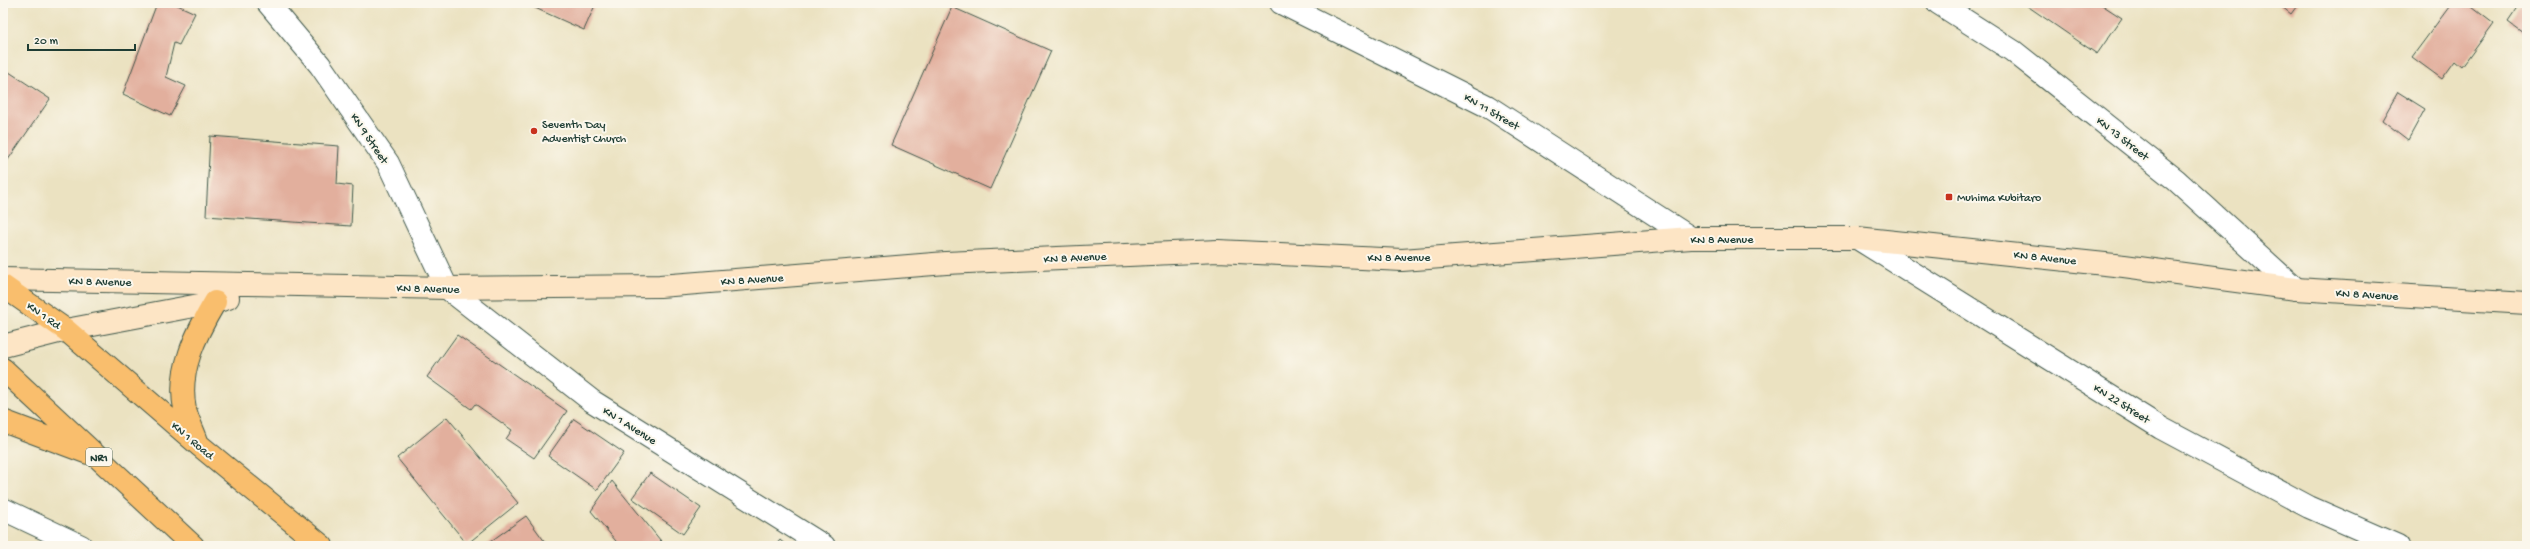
<svg xmlns="http://www.w3.org/2000/svg" width="2530" height="549" viewBox="0 0 2530 549" font-family="'Gochi Hand',sans-serif">
<style>
.building{fill:#e2af9d}
.lines{fill:none;stroke-linecap:round;stroke-linejoin:round}
.minor-casing{stroke:#3e5649;stroke-width:24}
.tertiary-casing{stroke:#3e5649;stroke-width:24}
.secondary-casing{stroke:#3e5649;stroke-width:24}
.trunk-casing{stroke:#3e5649;stroke-width:24}
.minor{stroke:#fff;stroke-width:22}
.tertiary{stroke:#fff;stroke-width:22}
.secondary{stroke:#fde5c5;stroke-width:22}
.trunk{stroke:#f9be6d;stroke-width:22}
.poi-dot{fill:#c8321e;stroke:#fbf7ec;stroke-width:1.5}
.labels{text-anchor:middle;stroke-width:4;stroke-linejoin:round;paint-order:stroke}
.shield{fill:#fbf7ec;stroke:#61756b;stroke-width:1}
.shield-label{font-size:11px;font-weight:bold;fill:#1f3d34}
.street-label{font-size:12px;fill:#1f3d34;stroke:#fbf7ec}
.poi-label{font-size:12px;fill:#1f3d34;stroke:#fbf7ec;text-anchor:start}
</style>
<rect width="100%" height="100%" fill="#fbf7ec"/>
<filter id="ink" filterUnits="userSpaceOnUse"><feTurbulence type="fractalNoise" baseFrequency=".025" numOctaves="2"/><feDisplacementMap in="SourceGraphic" scale="8" xChannelSelector="R" yChannelSelector="G"/><feConvolveMatrix kernelMatrix="1 2 1 2 8 2 1 2 1" color-interpolation-filters="sRGB"/></filter>
<filter id="wash" filterUnits="userSpaceOnUse"><feTurbulence type="fractalNoise" baseFrequency=".012" numOctaves="4" result="noise"/><feDisplacementMap in="SourceGraphic" scale="16" xChannelSelector="R" yChannelSelector="G"/><feGaussianBlur stdDeviation="0.9" result="paint"/><feColorMatrix in="noise" values="0 0 0 0 0 0 0 0 0 0 0 0 0 0 0 0 0 1.4 0 .05"/><feComposite in="paint" operator="in"/></filter>
<g filter="url(#wash)">
<rect width="100%" height="100%" fill="#ebe2c1"/>
<g id="blocks">
<path class="building" d="M157,3h16l22,10 -16,32 -5,-2 -8,34 20,9 -16,30 -47,-22z
M524,3h72l-12,27z
M2023,3h76l23,15 -25,36z
M2277,3h22l-8,11z
M2452,3h16l26,20 -32,44 -7,-6 -13,18 -30,-22z
M2521,3h6v33l-19,-14z
M952,7l99,44 -61,138 -99,-44z
M3,68l47,31 -47,68z
M2398,92l27,17 -17,31 -26,-20z
M210,136l129,10 -2,38 16,2 -2,40 -145,-10z
M457,335l110,76 -33,47 -28,-19 6,-9 -37,-26 -4,5 -44,-32z
M447,417l71,86 -51,41 -70,-86z
M574,419l50,34 -27,37 -49,-34z
M650,473l51,35 -18,26 -51,-36z
M612,481l53,65h-45l-29,-35z
M526,516l22,30h-64z
M780,540l7,6h-12z"/>
</g>
</g>
<g filter="url(#ink)">
<use href="#blocks" fill-opacity="0" stroke="#3e5649" stroke-width="1"/>
<g class="lines">
<g class="minor-casing">
<path id="minor" d="M268,3l52,62 68,98 59,125 145,113 232,145
M1938,3l75,48 163,129 120,109
M3,509l78,37"/>
</g>
<g class="tertiary-casing">
<path id="tertiary" d="M1281,3l206,103 204,132
M1857,238l304,190 148,79 89,39"/>
</g>
<g class="secondary-casing">
<path id="secondary" d="M3,279l444,9 213,-2 286,-23 272,-12 184,9 289,-22h166l267,28 172,23 231,14
M3,346l63,-16 149,-28 13,-4"/>
</g>
<g class="trunk-casing">
<path id="trunk" d="M3,286l63,44 133,115 123,101
M3,369l190,177
M3,421l85,32
M198,444c-4,-12 -10,-23 -13,-35 -8,-38 11,-75 30,-107"/>
</g>
<use href="#minor" class="minor"/>
<use href="#tertiary" class="tertiary"/>
<use href="#secondary" class="secondary"/>
<use href="#trunk" class="trunk"/>
</g>
</g>
<g class="poi-dot">
<circle cx="534" cy="131" r="4"/>
<rect x="1945" y="193" width="8" height="8" rx="2"/>
</g>
<g class="labels">
<rect class="shield" x="86" y="448" width="26" height="18" rx="3"/>
<g class="shield-label">
<text x="99" y="461">NR1</text>
</g>
<g class="street-label">
<text transform="translate(1492 111) rotate(30)" y="4">KN 11 Street</text>
<text transform="translate(370 138) rotate(56)" y="4">KN 9 Street</text>
<text transform="translate(2123 138) rotate(38)" y="4">KN 13 Street</text>
<text x="1722" y="243">KN 8 Avenue</text>
<text transform="translate(1075 257) rotate(-3)" y="4">KN 8 Avenue</text>
<text x="1399" y="261">KN 8 Avenue</text>
<text transform="translate(2045 257) rotate(6)" y="4">KN 8 Avenue</text>
<text transform="translate(752 279) rotate(-4)" y="4">KN 8 Avenue</text>
<text transform="translate(100 281) rotate(1)" y="4">KN 8 Avenue</text>
<text transform="translate(428 288) rotate(1)" y="4">KN 8 Avenue</text>
<text transform="translate(2367 294) rotate(3)" y="4">KN 8 Avenue</text>
<text transform="translate(44 315) rotate(35)" y="4">KN 1 Rd</text>
<text transform="translate(2122 403) rotate(32)" y="4">KN 22 Street</text>
<text transform="translate(630 425) rotate(32)" y="4">KN 1 Avenue</text>
<text transform="translate(193 440) rotate(40)" y="4">KN 1 Road</text>
</g>
<g class="poi-label">
<text x="542" y="128">Seventh Day<tspan x="542" dy="14">Adventist Church</tspan></text>
<text x="1957" y="201">Muhima Kubitaro</text>
</g>
</g>
<rect width="2530" height="549" fill="none" stroke="#fbf7ec" stroke-width="16"/>
<path d="M28 44v6h107v-6" fill="none" stroke="#1f3d34" stroke-width="2"/>
<text x="34" y="44" font-size="12" fill="#1f3d34" stroke="#fbf7ec" stroke-width="3" paint-order="stroke">20 m</text>
</svg>
